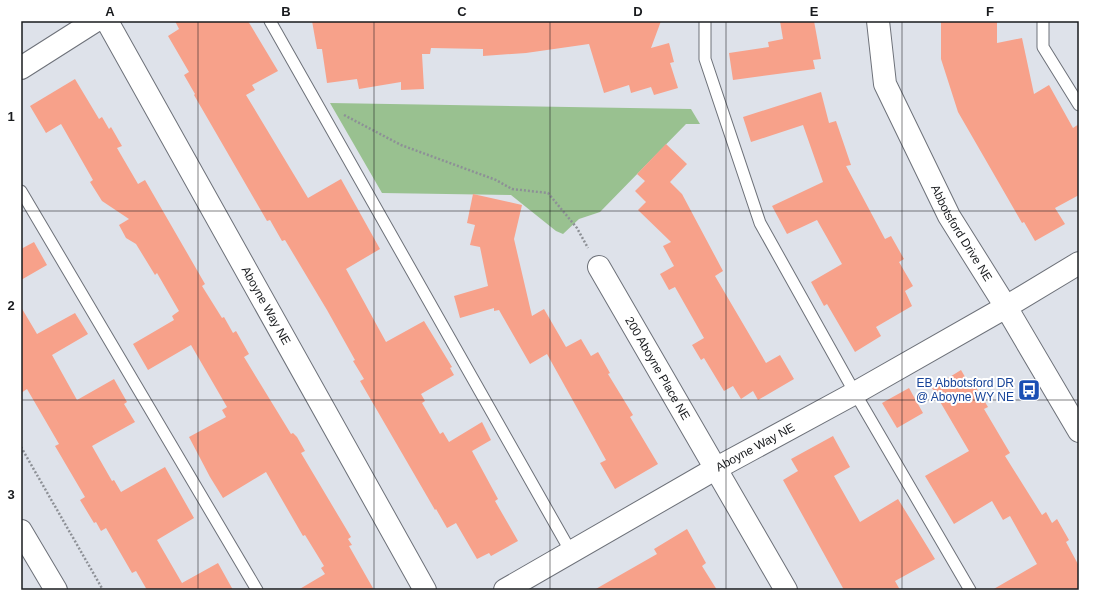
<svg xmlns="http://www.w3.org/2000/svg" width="1100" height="611" viewBox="0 0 1100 611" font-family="Arial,sans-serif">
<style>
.green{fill:#99c190}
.building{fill:#f7a18a}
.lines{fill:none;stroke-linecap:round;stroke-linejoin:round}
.lane-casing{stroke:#6d7179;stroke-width:13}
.street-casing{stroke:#6d7179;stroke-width:24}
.secondary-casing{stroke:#6d7179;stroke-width:24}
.path{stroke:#8d9096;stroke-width:2.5;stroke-dasharray:2 2;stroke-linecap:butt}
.lane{stroke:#fff;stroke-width:11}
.street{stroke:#fff;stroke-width:22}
.secondary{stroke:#fff;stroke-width:22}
.grid{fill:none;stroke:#191b1e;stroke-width:1;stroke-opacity:0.55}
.labels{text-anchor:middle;stroke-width:4;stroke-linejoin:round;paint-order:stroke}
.street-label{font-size:12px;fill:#191b1e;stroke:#fff}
.transit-label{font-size:12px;fill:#164399;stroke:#fff;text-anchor:end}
.neatline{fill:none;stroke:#191b1e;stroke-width:1.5}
.grid-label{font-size:13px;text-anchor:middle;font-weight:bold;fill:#191b1e}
</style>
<rect width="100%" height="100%" fill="#dee2ea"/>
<path class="green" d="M330,103l361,6 9,15h-14l-86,88 -21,7 -16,15 -7,-3 -45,-36 -129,-2z"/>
<path class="building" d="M175,21h73l30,50 -26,14 3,5 -9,5 62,103 33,-19 39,70 -34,20 40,73 38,-21 28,46 -2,1 4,7 -33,19 4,7 -3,2 18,31 3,-2 6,10 33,-20 9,18 -19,11 26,48 -3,2 23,40 -27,15 -2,-3 -12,6 -21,-36 -9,5 -11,-19 -1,1 -75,-129 4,-2 -11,-18 2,-1 -28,-50 -42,-70 -3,1 -12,-21 -3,1 -73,-126 1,-1 -11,-19 5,-3 -21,-36 11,-7z
M312,21h349l-10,27 18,-5 5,19 -4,1 8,25 -24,7 -3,-8 -20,6 -2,-8 -25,8 -15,-49 -63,9 -43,3v-7l-52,-1 -1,6h-8l2,35 -23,1v-8l-42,7 -2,-10 -30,4 -5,-34h-5z
M780,21h34l7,38 -8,1 2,9 -82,11 -4,-27 40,-6 -1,-5 15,-3z
M941,21h56v22l25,-5 12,56 15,-9 24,43 6,-4v71l-24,13 10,16 -30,17 -11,-19 -2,1 -64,-111 -17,-53z
M75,79l24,40 3,-2 7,12 2,-2 11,19 -5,2 21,36 7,-4 60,104 -3,2 20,32 2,-1 9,16 3,-2 13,23 -5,3 47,77 2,-1 4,4 8,14 -4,2 50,84 -3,2 4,6 -3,1 25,44h-76l27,-16 -4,-6 3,-2 -19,-31 -2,1 -37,-64 -43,26 -13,-21 -21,-40 37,-20 -4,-7 5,-3 -36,-62 -43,25 -15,-26 41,-24 -2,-4 7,-5 -22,-38 -2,2 -19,-31 -10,-6 -7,-13 10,-6 -27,-18 -12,-19 3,-2 -32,-56 -15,9 -16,-27z
M821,92l8,31 7,-2 15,44 -5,1 39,73 6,-3 13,23 -5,3 14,24 -8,5 7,15 -36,21 5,9 -26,16 -28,-48 -3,2 -13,-24 31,-18 -25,-44 -30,14 -15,-28 51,-24 -20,-57 -52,17 -8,-25z
M666,144l21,20 -17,18 12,12 41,77 -8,5 51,87 14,-8 14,24 -36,21 -5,-9 -12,8 -8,-13 -9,5 -20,-33 -3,2 -9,-15 12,-7 -29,-51 -6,3 -9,-16 14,-8 -11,-20 8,-4 -33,-32 8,-8 -11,-11 10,-10 -8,-7z
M473,194l49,11 -8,34 18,77 12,-7 22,38 15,-8 10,17 7,-4 12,21 -2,1 25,41 -3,2 28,47 -43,25 -15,-26 6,-3 -59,-106 -17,10 -31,-54 -5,1v-3l-34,10 -6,-22 34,-10 -8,-39 -10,-2 5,-20 -8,-2z
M34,242l13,23 -26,15v-31z
M21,307l16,27 38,-21 13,21 -36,21 25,45 37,-21 13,23 -3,2 11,18 -43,24 20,35 2,-1 7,12 44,-25 29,51 -37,22 25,43 36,-20 15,27h-86l-11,-19 -4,2 -26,-45 -5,3 -5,-9 -2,1 -14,-23 5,-3 -30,-51 4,-2 -32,-55 -6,4z
M961,370l10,17 3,-3 14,23 -4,2 26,44 -5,3 37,59 4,-3 6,11 5,-4 12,21 -3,2 13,24v24h-87l45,-26 -27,-48 -7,4 -11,-19 -38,23 -29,-48 44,-25 -37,-63z
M909,388l14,25 -26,15 -15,-25z
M833,436l17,31 -16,9 26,46 38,-23 37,60 -40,22 5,9h-56l-61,-110 15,-9 -7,-12z
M687,529l19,34 -4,3 15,24h-123l63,-36 -3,-5z"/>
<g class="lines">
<g class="lane-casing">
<path id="lane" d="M270,21l301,531
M705,21v38l55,164 95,170 115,197
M1043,21v26l36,58
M21,191l236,399"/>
</g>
<g class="street-casing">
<g id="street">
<path id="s1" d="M107,21l318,569"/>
<path id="s2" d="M878,21l7,63 64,132 57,91 73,124"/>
<path d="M21,68l74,-47"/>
<path id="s3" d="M599,267l187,323"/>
<path id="s4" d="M505,590l210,-121 140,-76 151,-86 73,-44"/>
</g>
</g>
<g class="secondary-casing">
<path id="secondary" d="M21,531l35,59"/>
</g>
<path class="path" d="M344,115l57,30 95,35 16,9 36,4 29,35 11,20
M21,447l82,143"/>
<use href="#lane" class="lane"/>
<use href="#street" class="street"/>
<use href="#secondary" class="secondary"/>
</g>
<path class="grid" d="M198,21v569M374,21v569M550,21v569M726,21v569M902,21v569M21,211h1058M21,400h1058"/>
<defs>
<g id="bus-square" transform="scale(1.15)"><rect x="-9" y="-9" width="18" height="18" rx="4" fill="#1a4fb4" stroke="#fff"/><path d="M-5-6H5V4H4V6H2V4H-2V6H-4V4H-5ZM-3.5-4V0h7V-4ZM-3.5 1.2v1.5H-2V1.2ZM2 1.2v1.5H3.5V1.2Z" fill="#fff"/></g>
</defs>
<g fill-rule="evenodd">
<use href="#bus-square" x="1029" y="390"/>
</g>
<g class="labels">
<g class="street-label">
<text dy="4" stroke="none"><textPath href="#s2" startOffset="231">Abbotsford Drive NE</textPath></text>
<text dy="4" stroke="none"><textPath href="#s1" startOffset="326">Aboyne Way NE</textPath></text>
<text dy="4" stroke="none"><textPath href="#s3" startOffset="117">200 Aboyne Place NE</textPath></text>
<text dy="4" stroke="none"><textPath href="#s4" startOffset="288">Aboyne Way NE</textPath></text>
</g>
<g class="transit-label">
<text x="1014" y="387">EB Abbotsford DR<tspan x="1014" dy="14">@ Aboyne WY NE</tspan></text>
</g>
</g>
<rect width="1100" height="611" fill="none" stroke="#ffffff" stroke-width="44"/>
<rect x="22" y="22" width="1056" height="567" class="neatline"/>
<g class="grid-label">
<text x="110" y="16">A</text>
<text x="286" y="16">B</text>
<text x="462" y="16">C</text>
<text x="638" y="16">D</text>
<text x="814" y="16">E</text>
<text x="990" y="16">F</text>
<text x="11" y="121">1</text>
<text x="11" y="310">2</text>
<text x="11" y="499">3</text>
</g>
</svg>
